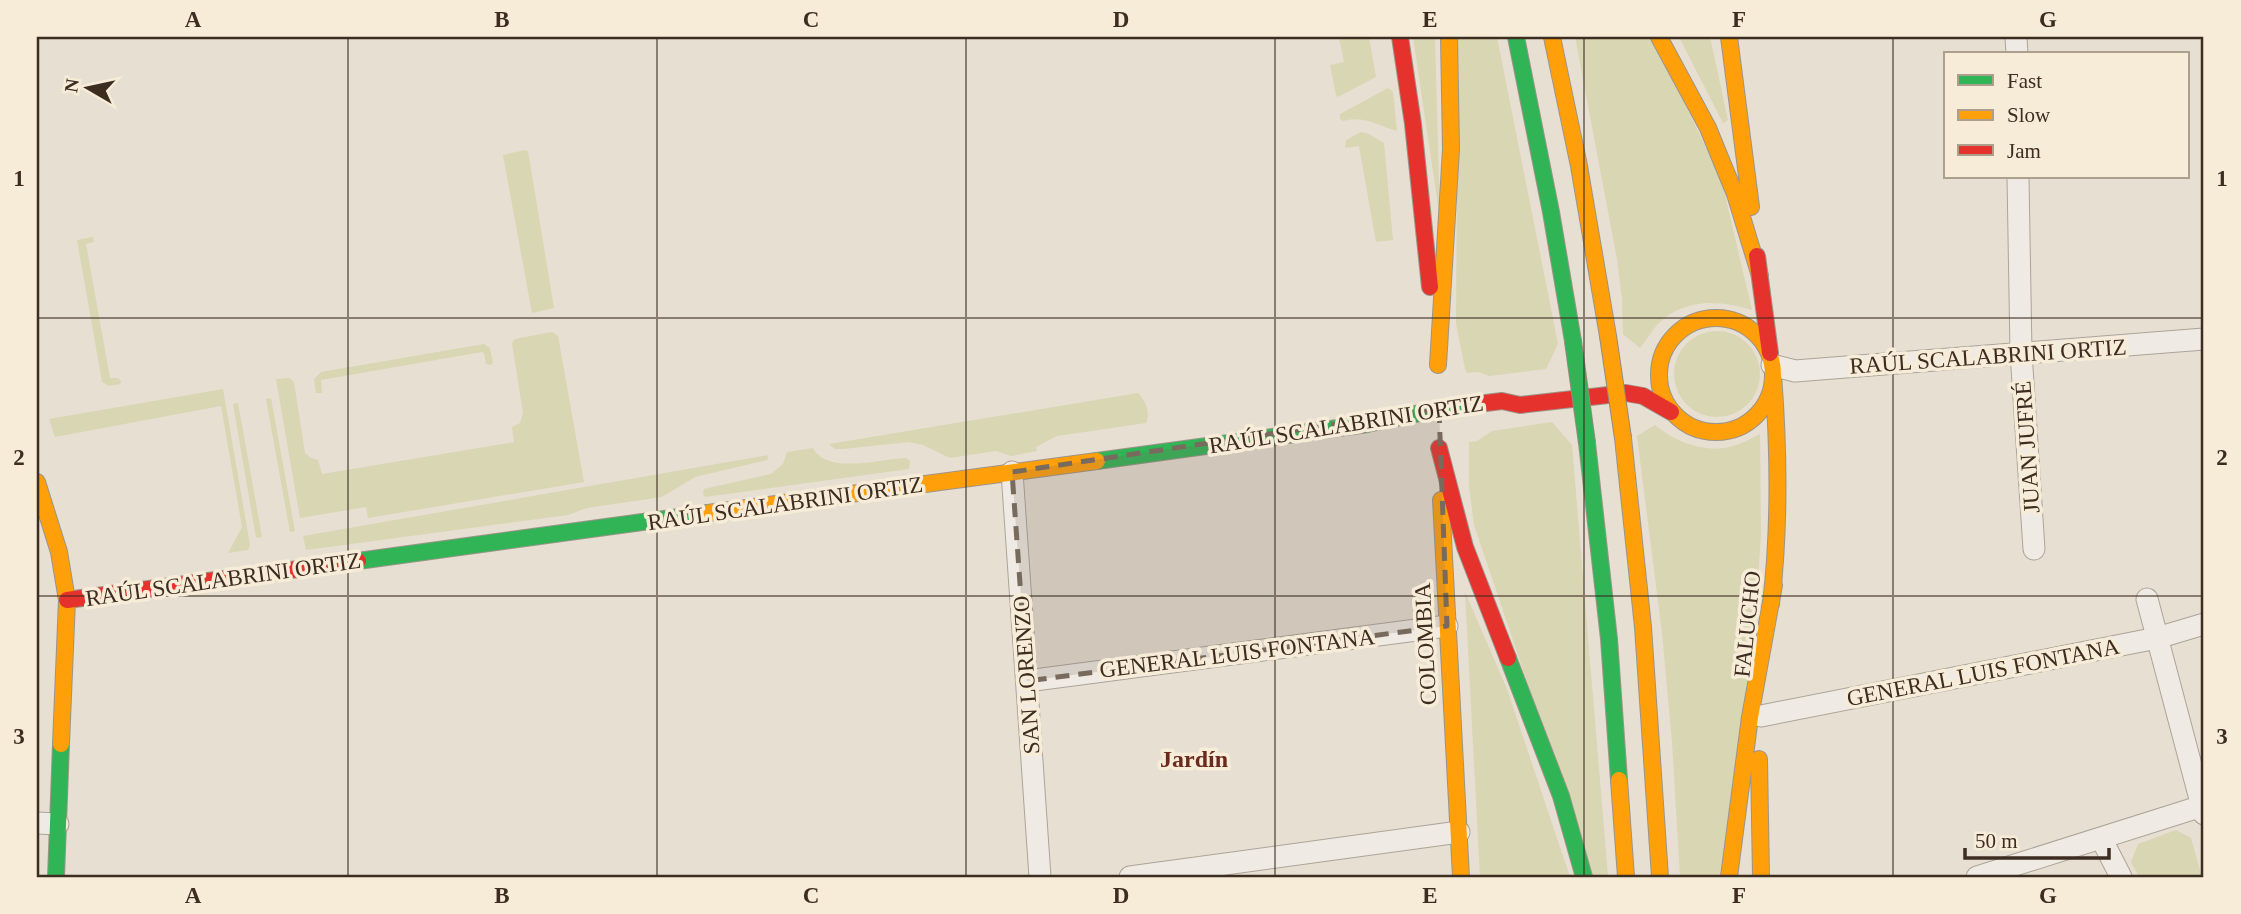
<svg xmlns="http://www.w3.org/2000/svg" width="2241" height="914" viewBox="0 0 2241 914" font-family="Georgia,serif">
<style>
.green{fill:#d8d6b3}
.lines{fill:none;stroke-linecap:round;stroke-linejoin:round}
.street-casing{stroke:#ada499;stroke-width:23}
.fast-casing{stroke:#9c948a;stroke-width:18}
.slow-casing{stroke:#9c948a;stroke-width:18}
.jam-casing{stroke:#9c948a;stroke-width:18}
.street{stroke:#efeae3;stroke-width:21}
.fast{stroke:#30b455;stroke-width:16}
.slow{stroke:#ff9f0a;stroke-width:16}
.jam{stroke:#e5322d;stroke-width:16}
.fast-bridge-casing{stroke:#928a80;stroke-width:18;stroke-linecap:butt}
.slow-bridge-casing{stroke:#928a80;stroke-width:18;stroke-linecap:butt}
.fast-bridge{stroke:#30b455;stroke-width:16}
.slow-bridge{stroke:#ff9f0a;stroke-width:16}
.marked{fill:#786b5e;fill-opacity:0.2;stroke:#786b5e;stroke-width:5;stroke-dasharray:14 9;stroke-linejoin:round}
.grid{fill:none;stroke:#3d2c20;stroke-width:2;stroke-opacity:0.55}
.labels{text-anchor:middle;stroke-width:7;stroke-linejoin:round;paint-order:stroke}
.street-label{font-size:23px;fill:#3d2c20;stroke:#f7ecd8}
.neighbourhood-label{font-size:24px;font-weight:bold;fill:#6b2a1e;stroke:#f7ecd8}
.neatline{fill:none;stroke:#3d2c20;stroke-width:2.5}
.grid-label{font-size:23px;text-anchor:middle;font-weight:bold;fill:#3d2c20}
</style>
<rect width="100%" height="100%" fill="#e7dfd1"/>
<path class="green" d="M1339,37h30l7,40 -38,20 -2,-2 -6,-30 14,-3z
M1413,37h22l5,182z
M1458,37h39l61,307 -12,25 -57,7 -11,-4 -11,1 -2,-4 -9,-46z
M1575,37h77l69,141 31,132c-31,-10 -65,-12 -91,11 -8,7 -14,19 -21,27l-17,-14 -1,-35 -5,-40z
M1679,37h31l18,83 -5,3z
M1388,88l5,4 4,39c-19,-5 -32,-16 -54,-10l-3,-2v-5z
M1361,132l8,2 15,9 9,97 -17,2 -17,-96 -14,2 1,-8z
M525,150l3,1 26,157 -22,5 -29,-158z
M93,237l1,5 -8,2 24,134h8l3,3 -1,3 -11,2 -7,-4 -25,-142z
M1674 374a43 43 0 1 1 86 0a43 43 0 1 1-86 0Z
M552,332l6,4 26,146 -216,36 -2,-11 -66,11 -24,-139 13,-1 5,4 11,71 6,5 7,2 4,14 192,-32 -2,-15 8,-4 3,-10 -11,-70 3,-4z
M484,344l6,4 3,15 -2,2 -5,-1 -2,-11 -2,-1 -161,28 1,13h-6l-2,-14 7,-7z
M223,389l27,156 -2,5 -20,3 14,-26 -21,-121 -166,31 -6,-18z
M1138,393c7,7 13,20 8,30l-89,13 -21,11 1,4 -26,5 -15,-5 -46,7 -27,-13 -15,-3 -65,7h-8l-6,-5z
M271,398l24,133 -5,1 -24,-133z
M238,403l24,134 -6,1 -23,-134z
M1552,422l20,23 36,432h-15l-119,-352 -5,-39v-44l8,-1 15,-10z
M1655,425c19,16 48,28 74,22 11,-2 21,-8 31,-13l1,101 -6,87 -33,255h-42l-8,-135 -10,-109 -25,-197z
M813,448c14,27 67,11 93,10l4,3 -1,8 -204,28 -2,-3 1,-5 67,-15 12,-10 4,-12z
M769,455l-2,5 -72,17 -33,20 -75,11 -19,7 -262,35 -3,-14z
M1465,592l42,97 63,188h-90z
M2176,830l15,8 11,39h-63l-8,-15 7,-18z"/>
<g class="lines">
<g class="street-casing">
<path id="street" d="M2016,37l1,17
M2018,177l3,176 13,196
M1772,365l23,6 409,-32
M1012,472l28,405
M2147,599l57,215
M1027,681l420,-55
M1761,716l396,-78 47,-14
M37,823l21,1
M2101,838l20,39
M1130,877l329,-45
M1977,877l225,-71"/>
</g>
<g class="fast-casing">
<path id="fast" d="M1516,37l35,175 22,129
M1587,443l22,196 10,141
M1097,461l270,-37 72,-15 39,-5
M358,561l350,-48
M1508,658l53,138 23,81
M56,877l5,-133"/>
</g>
<g class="slow-casing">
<path id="slow" d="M1552,37l27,129 29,170
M1659,37l49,91 27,66 25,82
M1729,37l22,170
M1659 375a57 57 0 1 1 114 0a57 57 0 1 1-114 0Z
M1438,365l13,-216 -2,-112
M1623,438l20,189 17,250
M37,482l22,70 8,48 -6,144
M1441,500l20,377
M708,513l389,-52
M1771,604c9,-77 8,-152 2,-229
M1759,759l2,118
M1619,780l7,97
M1729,877l21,-160 24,-132"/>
</g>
<g class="jam-casing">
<path id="jam" d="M1400,37l13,87 17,163
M1757,256l13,97
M1478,404l24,-3 18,4 106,-12 17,3 28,16
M1439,448l26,99 43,111
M67,600l291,-39"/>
</g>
<use href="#street" class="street"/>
<use href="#fast" class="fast"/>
<use href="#slow" class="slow"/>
<use href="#jam" class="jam"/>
<g class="fast-bridge-casing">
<path id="fast-bridge" d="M1573,341l14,102"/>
</g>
<g class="slow-bridge-casing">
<path id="slow-bridge" d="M1608,336l15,102"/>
</g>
<use href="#fast-bridge" class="fast-bridge"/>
<use href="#slow-bridge" class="slow-bridge"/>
</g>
<path class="marked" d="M1439,409l8,217 -420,55 -15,-209z"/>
<path class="grid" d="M348,37v840M657,37v840M966,37v840M1275,37v840M1584,37v840M1893,37v840M37,318h2167M37,596h2167"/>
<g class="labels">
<g class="street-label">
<text transform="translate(1988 356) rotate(-4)" y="8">RAÚL SCALABRINI ORTIZ</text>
<text transform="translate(1346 424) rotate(-9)" y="8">RAÚL SCALABRINI ORTIZ</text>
<text transform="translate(2027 447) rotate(-94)" y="8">JUAN JUFRÉ</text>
<text transform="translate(785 503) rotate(-8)" y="8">RAÚL SCALABRINI ORTIZ</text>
<text transform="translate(223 579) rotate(-8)" y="8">RAÚL SCALABRINI ORTIZ</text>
<text transform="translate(1747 624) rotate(-84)" y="8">FALUCHO</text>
<text transform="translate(1425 644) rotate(-93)" y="8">COLOMBIA</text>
<text transform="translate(1237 653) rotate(-7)" y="8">GENERAL LUIS FONTANA</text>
<text transform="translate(1983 672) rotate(-11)" y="8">GENERAL LUIS FONTANA</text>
<text transform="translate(1026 675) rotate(-94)" y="8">SAN LORENZO</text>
</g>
<g class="neighbourhood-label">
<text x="1194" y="767">Jardín</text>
</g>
</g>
<rect width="2241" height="914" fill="none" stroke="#f7ecd8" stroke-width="77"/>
<rect x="1944" y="52" width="245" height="126" fill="#f7ecd8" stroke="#ad9f8e" stroke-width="2"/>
<rect x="1958" y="75" width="35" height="10" fill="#30b455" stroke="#ad9f8e" stroke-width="2"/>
<text x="2007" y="88" font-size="21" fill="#3d2c20">Fast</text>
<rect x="1958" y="110" width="35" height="10" fill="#ff9f0a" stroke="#ad9f8e" stroke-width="2"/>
<text x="2007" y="122" font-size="21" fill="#3d2c20">Slow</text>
<rect x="1958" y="145" width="35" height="10" fill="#e5322d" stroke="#ad9f8e" stroke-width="2"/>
<text x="2007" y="158" font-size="21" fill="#3d2c20">Jam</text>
<g transform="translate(88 88) rotate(279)" stroke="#f7ecd8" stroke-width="5" paint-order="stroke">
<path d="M0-5L12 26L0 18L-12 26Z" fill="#3d2c20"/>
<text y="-10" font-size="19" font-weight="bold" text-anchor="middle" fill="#3d2c20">N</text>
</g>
<path d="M1965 848v10h144v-10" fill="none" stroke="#3d2c20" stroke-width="3.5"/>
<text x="1975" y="848" font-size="21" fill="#3d2c20" stroke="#f7ecd8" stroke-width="5" paint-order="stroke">50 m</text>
<rect x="38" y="38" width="2164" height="838" class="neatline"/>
<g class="grid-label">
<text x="193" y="27">A</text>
<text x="502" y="27">B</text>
<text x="811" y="27">C</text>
<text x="1121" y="27">D</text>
<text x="1430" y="27">E</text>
<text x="1739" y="27">F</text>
<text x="2048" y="27">G</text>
<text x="19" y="186">1</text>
<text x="2222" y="186">1</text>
<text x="19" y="465">2</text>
<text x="2222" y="465">2</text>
<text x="19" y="744">3</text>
<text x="2222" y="744">3</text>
<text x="193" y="903">A</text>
<text x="502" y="903">B</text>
<text x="811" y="903">C</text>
<text x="1121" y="903">D</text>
<text x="1430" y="903">E</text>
<text x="1739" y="903">F</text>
<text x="2048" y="903">G</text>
</g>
</svg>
